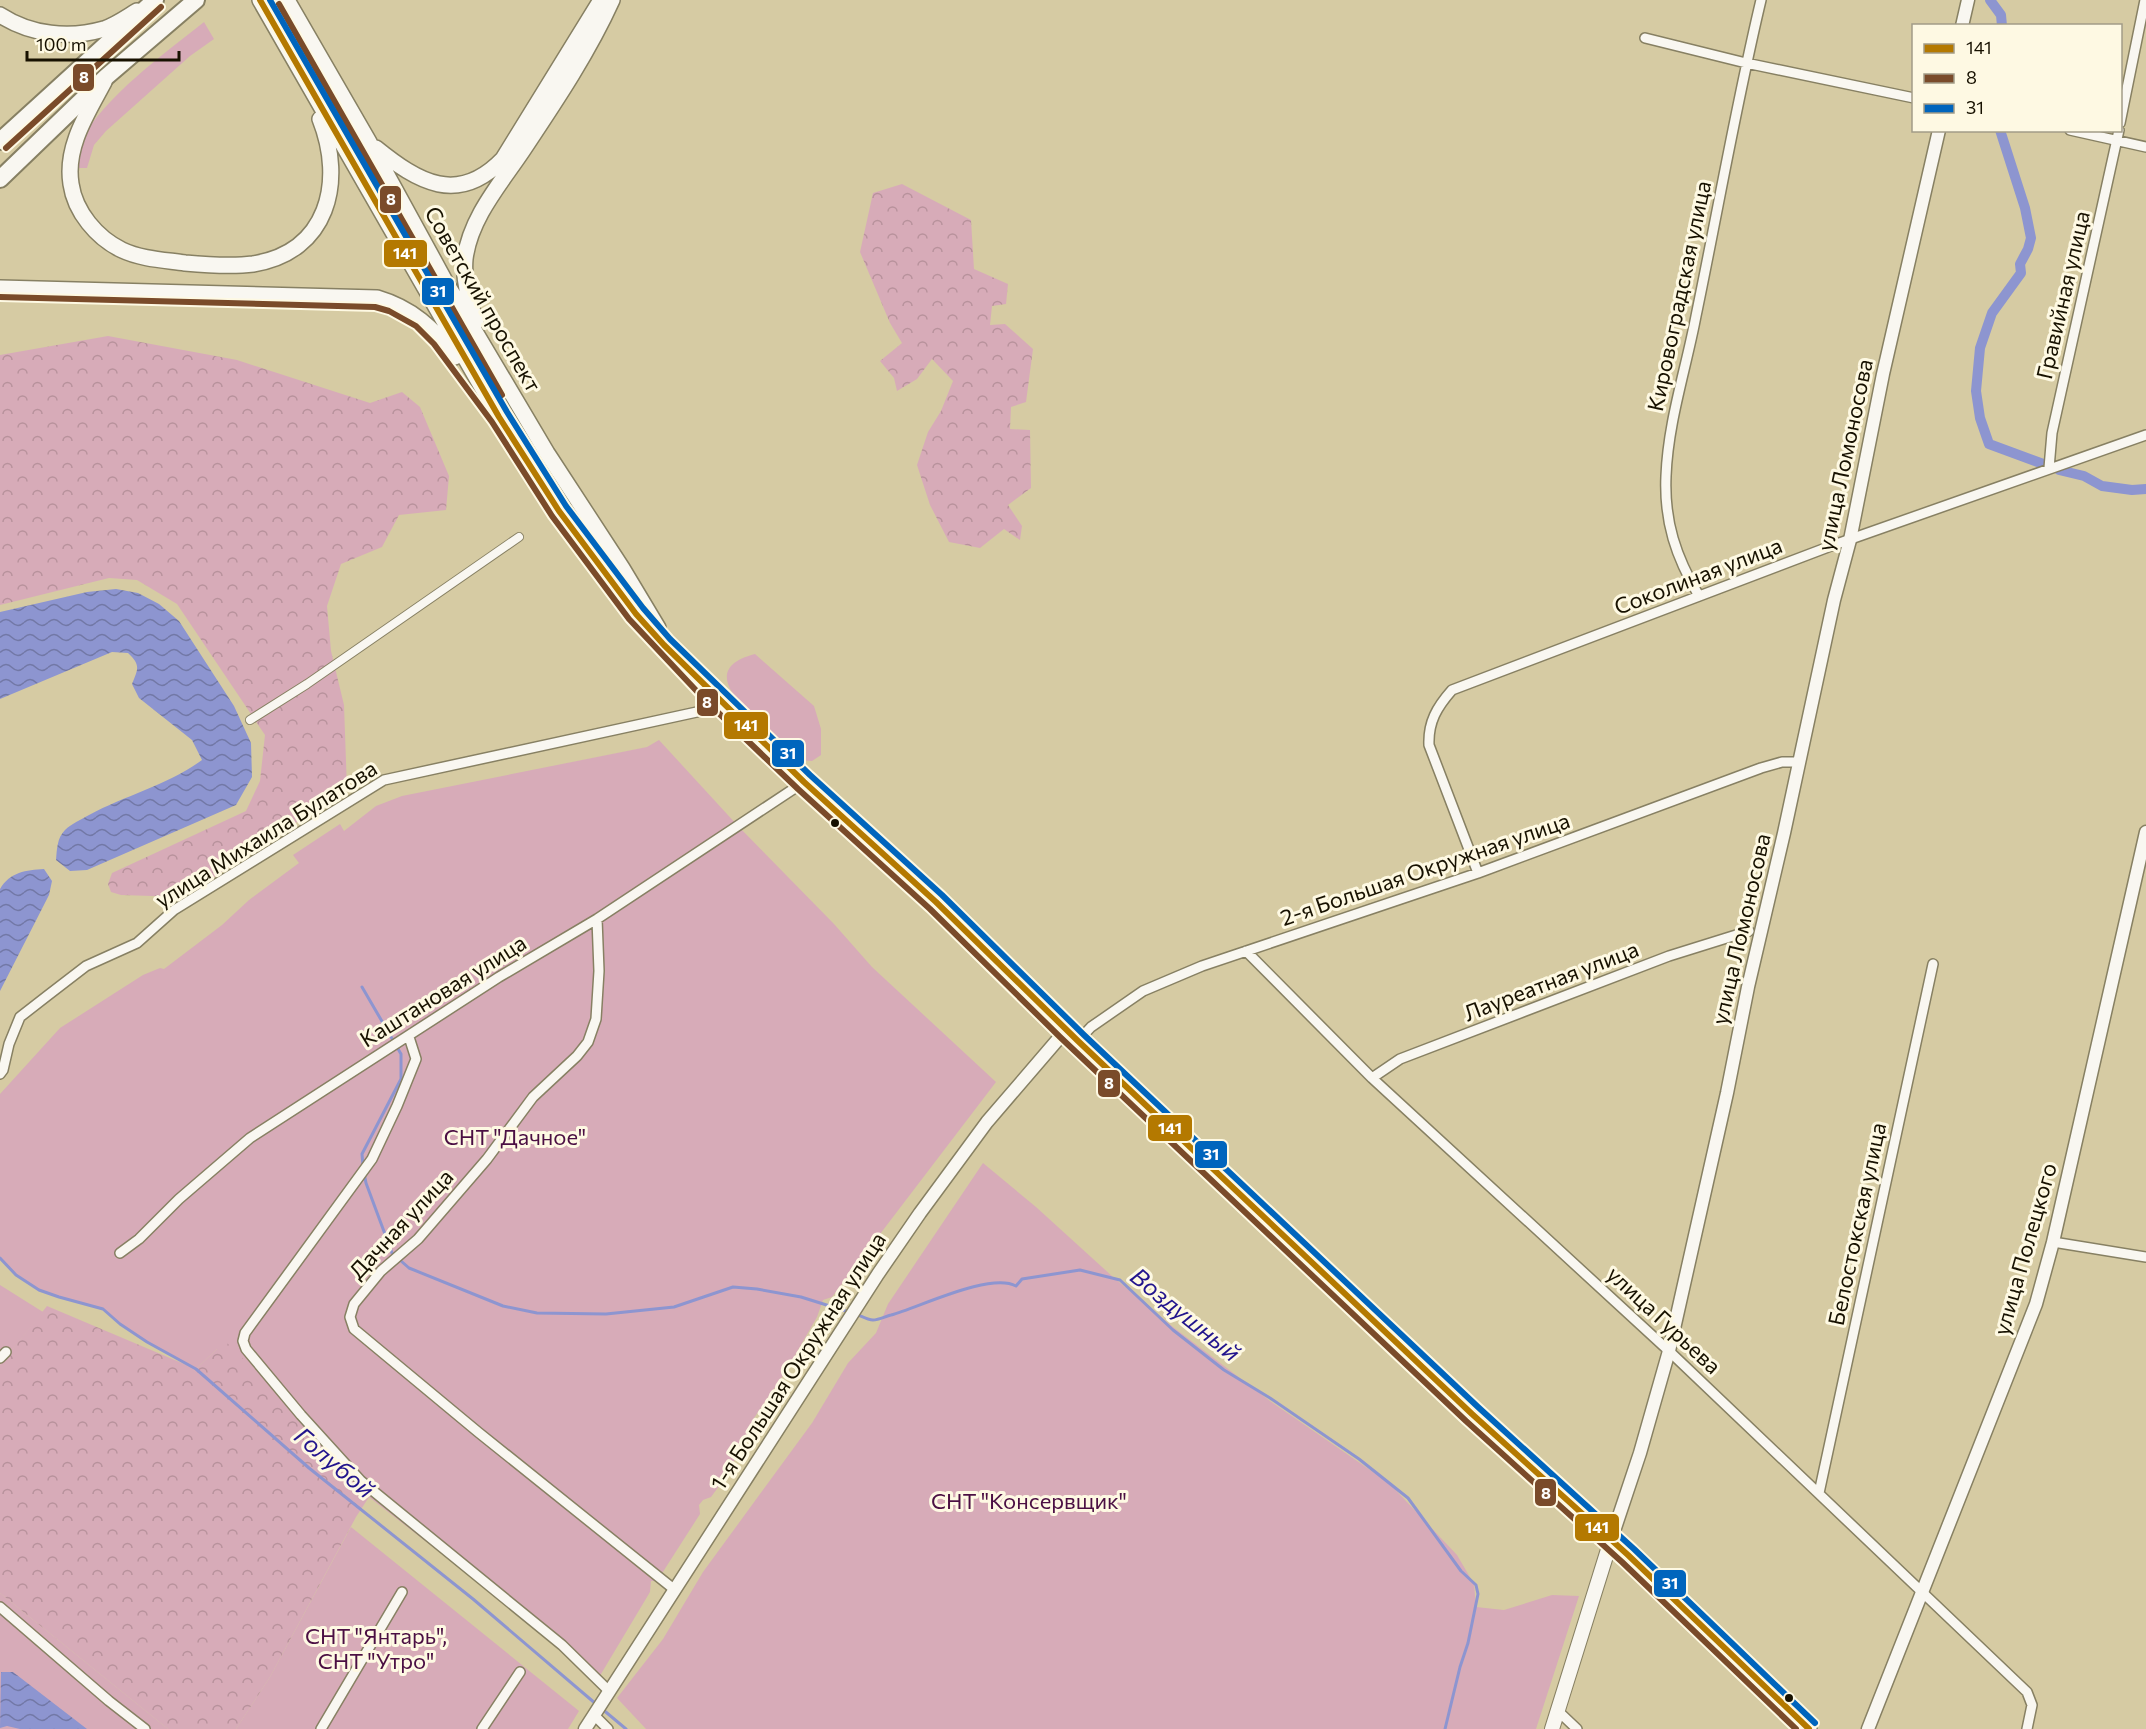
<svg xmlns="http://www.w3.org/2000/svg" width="2146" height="1729" viewBox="0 0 2146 1729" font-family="Commissioner,sans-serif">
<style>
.green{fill:#d7abb8}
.forest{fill:url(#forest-crowns)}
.water{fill:url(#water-waves)}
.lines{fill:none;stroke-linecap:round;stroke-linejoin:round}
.stream{stroke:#8d95d0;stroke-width:3}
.canal{stroke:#8d95d0;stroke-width:10}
.pedestrian-casing{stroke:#878063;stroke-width:10}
.minor-casing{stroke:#878063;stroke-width:12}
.tertiary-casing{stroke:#878063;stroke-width:15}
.secondary-casing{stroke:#878063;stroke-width:16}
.primary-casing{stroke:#878063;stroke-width:18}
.trunk-casing{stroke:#878063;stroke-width:20}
.pedestrian{stroke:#f9f7f1;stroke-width:8}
.minor{stroke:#f9f7f1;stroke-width:9}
.tertiary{stroke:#f9f7f1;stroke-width:12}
.secondary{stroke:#f9f7f1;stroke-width:14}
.primary{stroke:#f9f7f1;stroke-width:15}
.trunk{stroke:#f9f7f1;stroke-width:16}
.bus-1-casing{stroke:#fef9e3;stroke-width:10}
.bus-2-casing{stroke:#fef9e3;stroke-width:10}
.bus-3-casing{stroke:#fef9e3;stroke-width:10}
.bus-1{stroke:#b47900;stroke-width:6}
.bus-2{stroke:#7a4b2a;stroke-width:6}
.bus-3{stroke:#0065bd;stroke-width:6}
.bus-dot{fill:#171100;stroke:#fef9e3;stroke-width:2}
.labels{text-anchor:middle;stroke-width:6;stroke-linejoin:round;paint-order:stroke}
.street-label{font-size:22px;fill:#171100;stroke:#fef9e3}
.park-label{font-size:22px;fill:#4b0f43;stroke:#fef9e3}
.water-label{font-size:24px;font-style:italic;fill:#22148d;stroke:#fef9e3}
.line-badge{stroke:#fef9e3;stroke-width:2}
.badge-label{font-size:16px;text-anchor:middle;font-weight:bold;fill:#fff}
</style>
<defs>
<pattern id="forest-crowns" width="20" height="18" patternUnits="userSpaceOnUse" patternTransform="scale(1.5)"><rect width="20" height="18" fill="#d7abb8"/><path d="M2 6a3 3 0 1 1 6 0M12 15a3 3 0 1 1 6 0" fill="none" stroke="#b8929c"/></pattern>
<pattern id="water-waves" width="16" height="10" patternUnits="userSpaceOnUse" patternTransform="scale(1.5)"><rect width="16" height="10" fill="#8d95d0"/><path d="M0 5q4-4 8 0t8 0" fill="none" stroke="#7278a6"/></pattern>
</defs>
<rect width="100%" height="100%" fill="#d6cba3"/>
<path class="green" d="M204,22l10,17 -24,17 -84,75 -12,14 -7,23h-13c2,-9 3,-19 7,-27 23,-44 84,-88 123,-119z
M755,654l59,52 7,23v26l-9,6 -14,-1c-12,-12 -25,-24 -37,-36 -24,-22 -60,-56 -6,-70z
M659,740l79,86 96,98 38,43 124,115 -164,215 -9,3 -6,17 -31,54 -32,47 -1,10 -31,54 -11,15 -8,3 -4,5 1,9 -41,64 -3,3h-5l-1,11 -52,87 -35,-27 -24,-22 -170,-133 -152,-148 -21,20 -49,-27 -27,-18 -17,-15 -44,-12 -20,-7 -23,-15 -16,-17v-164l60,-66 83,-53 17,-7 4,1 58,-44 27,-25 50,-37 -6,-8 47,-31 4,7 32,-25 26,-10 245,-49z
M983,1163l53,44 77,70 60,50 97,74 119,82 68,72 17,29 2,23 28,3 48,-15 27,1 -43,133h-890l-29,-31 46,-59 40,-67 109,-149 36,-60 28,-30 12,-29z
M0,1285l43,27 -43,53z
M351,1527l228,184 -11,18h-332l34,-52z
M0,1593l168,136h-168z"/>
<path class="forest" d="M902,184l69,36 3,49 34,15 -2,20 -14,2 -2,19 15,-1 28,25 -7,53 -15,5 -1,22 20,1 1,58 -23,17 14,21 -2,14 -16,-11 -24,19 -31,-6 -19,-37 -13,-40 11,-33 13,-21 12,-30 -21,-22 -15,20 -20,12 -3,-13 -14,-17 22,-18 -12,-20 -30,-71 13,-59z
M108,336l129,24 133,43 32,-11 18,15 29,69 -3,34 -47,5 -17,32 -41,17 -14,42 4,45 13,54 3,84 -163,108 -63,-2 -10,-3 -3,-8 4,-11 134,-62 14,-30 5,-46 -88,-131 -40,-24 -28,-2 -109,27v-250z
M47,1306l149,63 21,-20 1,-7 5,-3c52,50 96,107 146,158l-13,20 -86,160 -34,52h-68l-168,-136v-228z"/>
<path class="water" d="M116,589l22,4 21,11 20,17 55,85 17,37 1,34 -16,28 -149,65 -17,1 -14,-11c1,-11 1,-22 9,-30 6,-6 17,-11 24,-15 37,-20 79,-30 113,-55l-10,-20 -53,-42 -7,-14c6,-15 9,-19 -4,-31l-16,-1 -112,47v-87l87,-20z
M44,869l8,12 -3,14 -49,96v-102c10,-17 26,-19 44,-20z
M1,1672h12l74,57h-67l-13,-3 -7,2z"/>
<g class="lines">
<path class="stream" d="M362,987l39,67v25l-39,75 1,12
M364,1173l2,10 26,70 17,15 94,38 34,7 69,1 68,-7 59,-20 24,2 44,8 48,15
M0,1258l16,17 23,15 20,7 44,12 17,15 27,18 49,27 113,99 164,131 123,105
M856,1314c5,2 12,6 17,6 6,0 13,-4 18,-5 29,-8 99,-43 125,-29l6,-7 58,-9 40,10 53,50 51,40 46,28 89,61 49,39 53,73 15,14 2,9 -10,49 -8,24 -15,62
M601,1708l25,21"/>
<path class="canal" d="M1990,0l11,15 1,11
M2000,130l25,78 6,30 -3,11 -8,15 1,9 -29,40 -12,35 -4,43 4,27 9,26 57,21
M2059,470l25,6 18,10 30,4 14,-1"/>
<g class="pedestrian-casing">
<path id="pedestrian" d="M250,720l57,-36 212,-147"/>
</g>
<g class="minor-casing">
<path id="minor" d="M1645,38l101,25 168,35
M2120,123l25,-123
M2070,130l76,17
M2049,468l3,-35 67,-303
M1699,596c-23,-39 -35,-74 -33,-120 2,-54 20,-107 30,-160 22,-106 40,-211 65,-316
M1478,873l-49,-128c-1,-23 8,-38 23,-55l379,-144 315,-111
M597,919l2,52 -3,48 -8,23 -11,14 -44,41 -46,62 -69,80 -37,32 -27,33 -4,13 4,12 124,103 197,158
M1246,951l126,127 297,273 358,341 5,13 -5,24
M409,1037l7,22 -19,47 -25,53 -127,174 -2,8 3,8 55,66 60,66 201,164 47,46
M1078,1041l13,-14 52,-36 59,-25 276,-93 283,-105 21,-6h17
M0,1074l3,-4 6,-26 11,-27 27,-21 39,-30 51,-23 37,-33 210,-130 322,-70 16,-7
M1372,1078l28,-19 269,-103 80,-25
M2053,1242l93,15
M120,1253l19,-14 40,-40 71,-61 249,-161 98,-58 207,-137
M0,1358l6,-6
M1819,1493l114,-529
M0,1607l109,94 36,28
M1558,1711l19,18
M594,1715l14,14
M321,1729l81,-137
M482,1729l38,-57"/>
</g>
<g class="tertiary-casing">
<path id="tertiary" d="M1962,26l6,-26
M1611,1540l29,-87 29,-102 58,-258 21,-106 36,-154 50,-233 16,-60 33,-166 56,-244
M585,1729l293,-455 42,-61 67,-91 79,-92
M1868,1729l168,-425 17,-62 93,-410"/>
</g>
<g class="secondary-casing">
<path id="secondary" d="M1552,1729l59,-189"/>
</g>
<g class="primary-casing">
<path id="primary" d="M260,0l239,417 60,94 77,103 28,31 140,137 132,120 142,139 394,373 156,141 181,174
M287,0l82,142 76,139 102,172 75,115 36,60
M0,15c31,20 69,24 104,14 12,-4 23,-12 33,-18
M104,82c-17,32 -39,65 -33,102 4,28 26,54 51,66 19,9 42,10 63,13 22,2 46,4 68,1 75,-12 92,-82 67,-145
M376,148c42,34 82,58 127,11l98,-159
M0,288l377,10c34,10 57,30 78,59
M476,321c-7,-19 -13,-41 -11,-62 5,-41 36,-76 58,-109 32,-48 65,-97 89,-150"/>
</g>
<g class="trunk-casing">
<path id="trunk" d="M0,141l155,-141
M0,179l106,-102 90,-77"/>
</g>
<use href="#pedestrian" class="pedestrian"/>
<use href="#minor" class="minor"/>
<use href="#tertiary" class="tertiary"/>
<use href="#secondary" class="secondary"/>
<use href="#primary" class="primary"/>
<use href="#trunk" class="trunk"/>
<g class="bus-1-casing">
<path id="bus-1" d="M260,0l239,417 60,94 77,103 28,31 140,137 132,120 142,139 394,373 156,141 181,174"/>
</g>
<g class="bus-2-casing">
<path id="bus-2" d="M279,4l223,391
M6,148l155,-141
M0,297l375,10 14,4 27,15 18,18 58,78 60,94 77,103 77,82 92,88 132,120 130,128 406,384 156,141 174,167"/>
</g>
<g class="bus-3-casing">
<path id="bus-3" d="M270,0l237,412 59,94 77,102 27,31 140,136 132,120 142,140 394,372 156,142 181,174"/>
</g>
<use href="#bus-1" class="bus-1"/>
<use href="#bus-2" class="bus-2"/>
<use href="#bus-3" class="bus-3"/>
</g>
<g class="bus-dot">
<circle cx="835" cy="823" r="5"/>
<circle cx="1789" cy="1698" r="5"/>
</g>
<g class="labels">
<g class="street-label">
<text transform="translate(2063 295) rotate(-77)" y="8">Гравийная улица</text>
<text transform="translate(1679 296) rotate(-78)" y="8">Кировоградская улица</text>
<text transform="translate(483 299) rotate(60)" y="8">Советский проспект</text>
<text transform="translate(1845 455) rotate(-78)" y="8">улица Ломоносова</text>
<text transform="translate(1698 576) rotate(-21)" y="8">Соколиная улица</text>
<text transform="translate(266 834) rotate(-32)" y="8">улица Михаила Булатова</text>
<text transform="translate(1425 869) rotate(-19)" y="8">2-я Большая Окружная улица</text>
<text transform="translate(1741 929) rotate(-77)" y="8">улица Ломоносова</text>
<text transform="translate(1551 981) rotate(-21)" y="8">Лауреатная улица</text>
<text transform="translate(443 991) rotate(-32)" y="8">Каштановая улица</text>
<text transform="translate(401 1224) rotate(-47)" y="8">Дачная улица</text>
<text transform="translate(1857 1224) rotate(-78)" y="8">Белостокская улица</text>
<text transform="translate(2025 1249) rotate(-74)" y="8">улица Полецкого</text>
<text transform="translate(1664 1320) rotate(43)" y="8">улица Гурьева</text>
<text transform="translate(798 1361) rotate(-57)" y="8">1-я Большая Окружная улица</text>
</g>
<g class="park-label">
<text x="515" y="1145">СНТ "Дачное"</text>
<text x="1029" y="1509">СНТ "Консервщик"</text>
<text x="376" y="1644">СНТ "Янтарь",<tspan x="376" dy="25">СНТ "Утро"</tspan></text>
</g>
<g class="water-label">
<text transform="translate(1185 1315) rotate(39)" y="8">Воздушный</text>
<text transform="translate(334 1463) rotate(40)" y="8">Голубой</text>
</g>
</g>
<g class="line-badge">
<rect x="72" y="63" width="23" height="29" rx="6" fill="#7a4b2a"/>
<rect x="379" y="185" width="23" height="29" rx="6" fill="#7a4b2a"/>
<rect x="383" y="239" width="45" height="29" rx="6" fill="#b47900"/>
<rect x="421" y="277" width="34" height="29" rx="6" fill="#0065bd"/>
<rect x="696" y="688" width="23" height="29" rx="6" fill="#7a4b2a"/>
<rect x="723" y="711" width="46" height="29" rx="6" fill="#b47900"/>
<rect x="771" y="739" width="34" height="29" rx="6" fill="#0065bd"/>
<rect x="1097" y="1069" width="24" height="29" rx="6" fill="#7a4b2a"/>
<rect x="1147" y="1114" width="46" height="28" rx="6" fill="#b47900"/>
<rect x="1194" y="1140" width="34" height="29" rx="6" fill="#0065bd"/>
<rect x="1534" y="1478" width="23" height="29" rx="6" fill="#7a4b2a"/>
<rect x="1574" y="1513" width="46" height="29" rx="6" fill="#b47900"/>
<rect x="1653" y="1569" width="34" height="29" rx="6" fill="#0065bd"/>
</g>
<g class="badge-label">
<text x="84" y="83">8</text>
<text x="391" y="205">8</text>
<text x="405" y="259">141</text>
<text x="438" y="297">31</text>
<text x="707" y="708">8</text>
<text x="746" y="731">141</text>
<text x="788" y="759">31</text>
<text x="1109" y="1089">8</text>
<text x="1170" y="1134">141</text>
<text x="1211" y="1160">31</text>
<text x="1546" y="1499">8</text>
<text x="1597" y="1533">141</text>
<text x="1670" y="1589">31</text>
</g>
<rect x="1912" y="24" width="210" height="108" fill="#fef9e3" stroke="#a29c88" stroke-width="1.5"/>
<rect x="1924" y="44" width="30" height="9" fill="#b47900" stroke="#a29c88" stroke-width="1.5"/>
<text x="1966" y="54" font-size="18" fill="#171100">141</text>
<rect x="1924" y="74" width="30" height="9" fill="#7a4b2a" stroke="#a29c88" stroke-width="1.5"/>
<text x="1966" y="84" font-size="18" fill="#171100">8</text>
<rect x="1924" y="104" width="30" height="9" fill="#0065bd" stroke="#a29c88" stroke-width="1.5"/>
<text x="1966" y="114" font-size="18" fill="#171100">31</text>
<path d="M27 51v9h152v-9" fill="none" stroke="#171100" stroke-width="3"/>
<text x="36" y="51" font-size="18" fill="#171100" stroke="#fef9e3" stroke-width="4.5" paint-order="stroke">100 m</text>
</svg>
